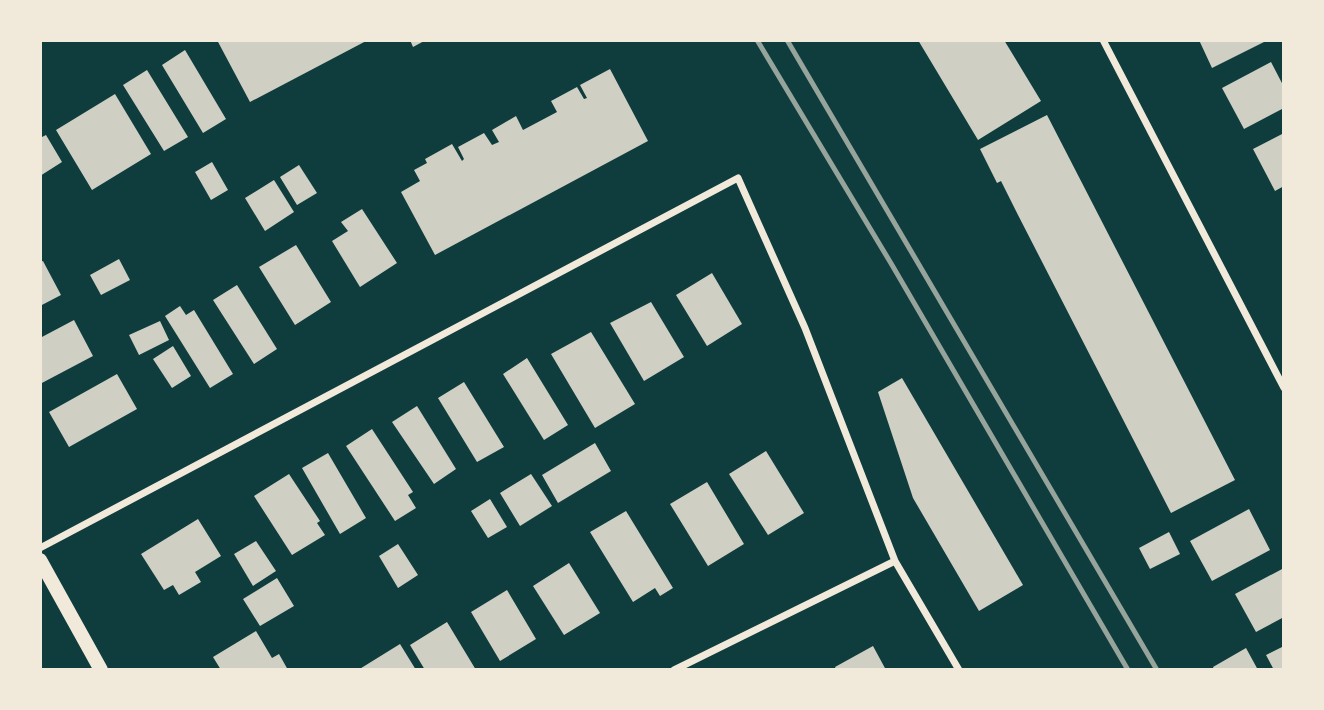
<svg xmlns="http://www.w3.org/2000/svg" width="1324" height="710" viewBox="0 0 1324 710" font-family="'Fira Sans',sans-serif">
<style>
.building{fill:#cfcfc3}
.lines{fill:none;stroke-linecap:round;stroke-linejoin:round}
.minor{stroke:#f1e9da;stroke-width:7}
.secondary{stroke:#f1e9da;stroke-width:14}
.rail{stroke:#97a49c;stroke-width:5}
</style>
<rect width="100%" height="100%" fill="#0f3d3e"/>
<path class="building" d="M217,40h151l-118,62z
M410,40h16l-13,7z
M918,40h86l37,61 -63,39z
M1199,40h69l-56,28z
M185,50l41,69 -23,14 -41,-68z
M1271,62l13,25v21l-40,21 -22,-41z
M610,69l38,72 -213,114 -34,-63 19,-11 -6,-11 13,-7 -2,-4 27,-15 10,17 2,-2 -6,-12 26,-14 8,12 7,-3 -7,-12 24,-14 7,14 34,-18 -6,-11 26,-14 7,12 3,-1 -7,-13z
M147,70l41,67 -24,14 -41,-66z
M115,94l36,60 -59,36 -36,-60z
M1047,115l188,365 -64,33 -153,-298 -17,-34 -4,2 -17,-34z
M1284,133v53l-9,5 -22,-42z
M46,135l16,27 -22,14v-38z
M212,162l16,28 -17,10 -16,-28z
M299,165l18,28 -20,12 -17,-28z
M274,180l20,32 -29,19 -20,-33z
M362,209l35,54 -37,24 -28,-46 16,-10 -7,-9z
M296,245l35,57 -36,23 -36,-58z
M119,259l11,21 -29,15 -11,-20z
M43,261l18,34 -21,11v-44z
M712,273l30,51 -35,22 -31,-51z
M237,285l40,64 -23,15 -41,-64z
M651,302l33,55 -40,24 -34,-58z
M180,306l6,9 8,-5 39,64 -23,14 -45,-72z
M74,320l19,36 -53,28v-46z
M160,321l9,19 -30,15 -10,-20z
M591,332l44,72 -40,24 -44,-74z
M173,346l18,30 -19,12 -19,-29z
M527,358l41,67 -24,15 -41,-66z
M117,374l20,35 -68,38 -20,-35z
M902,378l121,207 -44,26 -66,-113 -35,-106z
M464,382l40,65 -27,15 -39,-64z
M417,406l39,63 -22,15 -42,-62z
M372,429l41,63 -5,3 8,13 -21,13 -49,-75z
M595,443l16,28 -53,32 -16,-28z
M766,451l38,62 -36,22 -39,-61z
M328,453l38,65 -26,16 -38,-66z
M289,474l31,47 -3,2 8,12 -33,20 -38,-59z
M531,474l21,32 -32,20 -20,-33z
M707,482l37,62 -36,22 -38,-62z
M490,499l17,28 -19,11 -17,-27z
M1249,509l21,41 -58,31 -22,-40z
M626,511l47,77 -13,8 -5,-8 -22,14 -43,-70z
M198,519l23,37 -26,16 6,10 -22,13 -6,-10 -9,5 -23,-36z
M1169,532l11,22 -30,15 -11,-21z
M256,541l20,30 -23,15 -19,-32z
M398,544l20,31 -20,13 -19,-32z
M569,563l31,50 -36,22 -31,-49z
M1284,568v49l-28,15 -21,-38z
M277,578l17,28 -34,20 -17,-27z
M507,590l29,49 -36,22 -29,-49z
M447,622l29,48h-51l-15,-25z
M256,631l16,27 7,-4 9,16h-67l-8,-13z
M400,644l16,26h-58z
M873,646l13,24h-50l-1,-3z
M1284,646v24h-10l-8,-15z
M1246,648l12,22h-44l-1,-3z"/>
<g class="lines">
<path class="minor" d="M1103,40l181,348
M40,548l698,-370 67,150 90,233 64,109
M674,670l221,-109"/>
<path class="secondary" d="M40,560l61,110"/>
<path class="rail" d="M757,40l135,225 236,405
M787,40l370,630"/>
</g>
<rect width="1324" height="710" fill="none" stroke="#f1e9da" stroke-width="84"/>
</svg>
